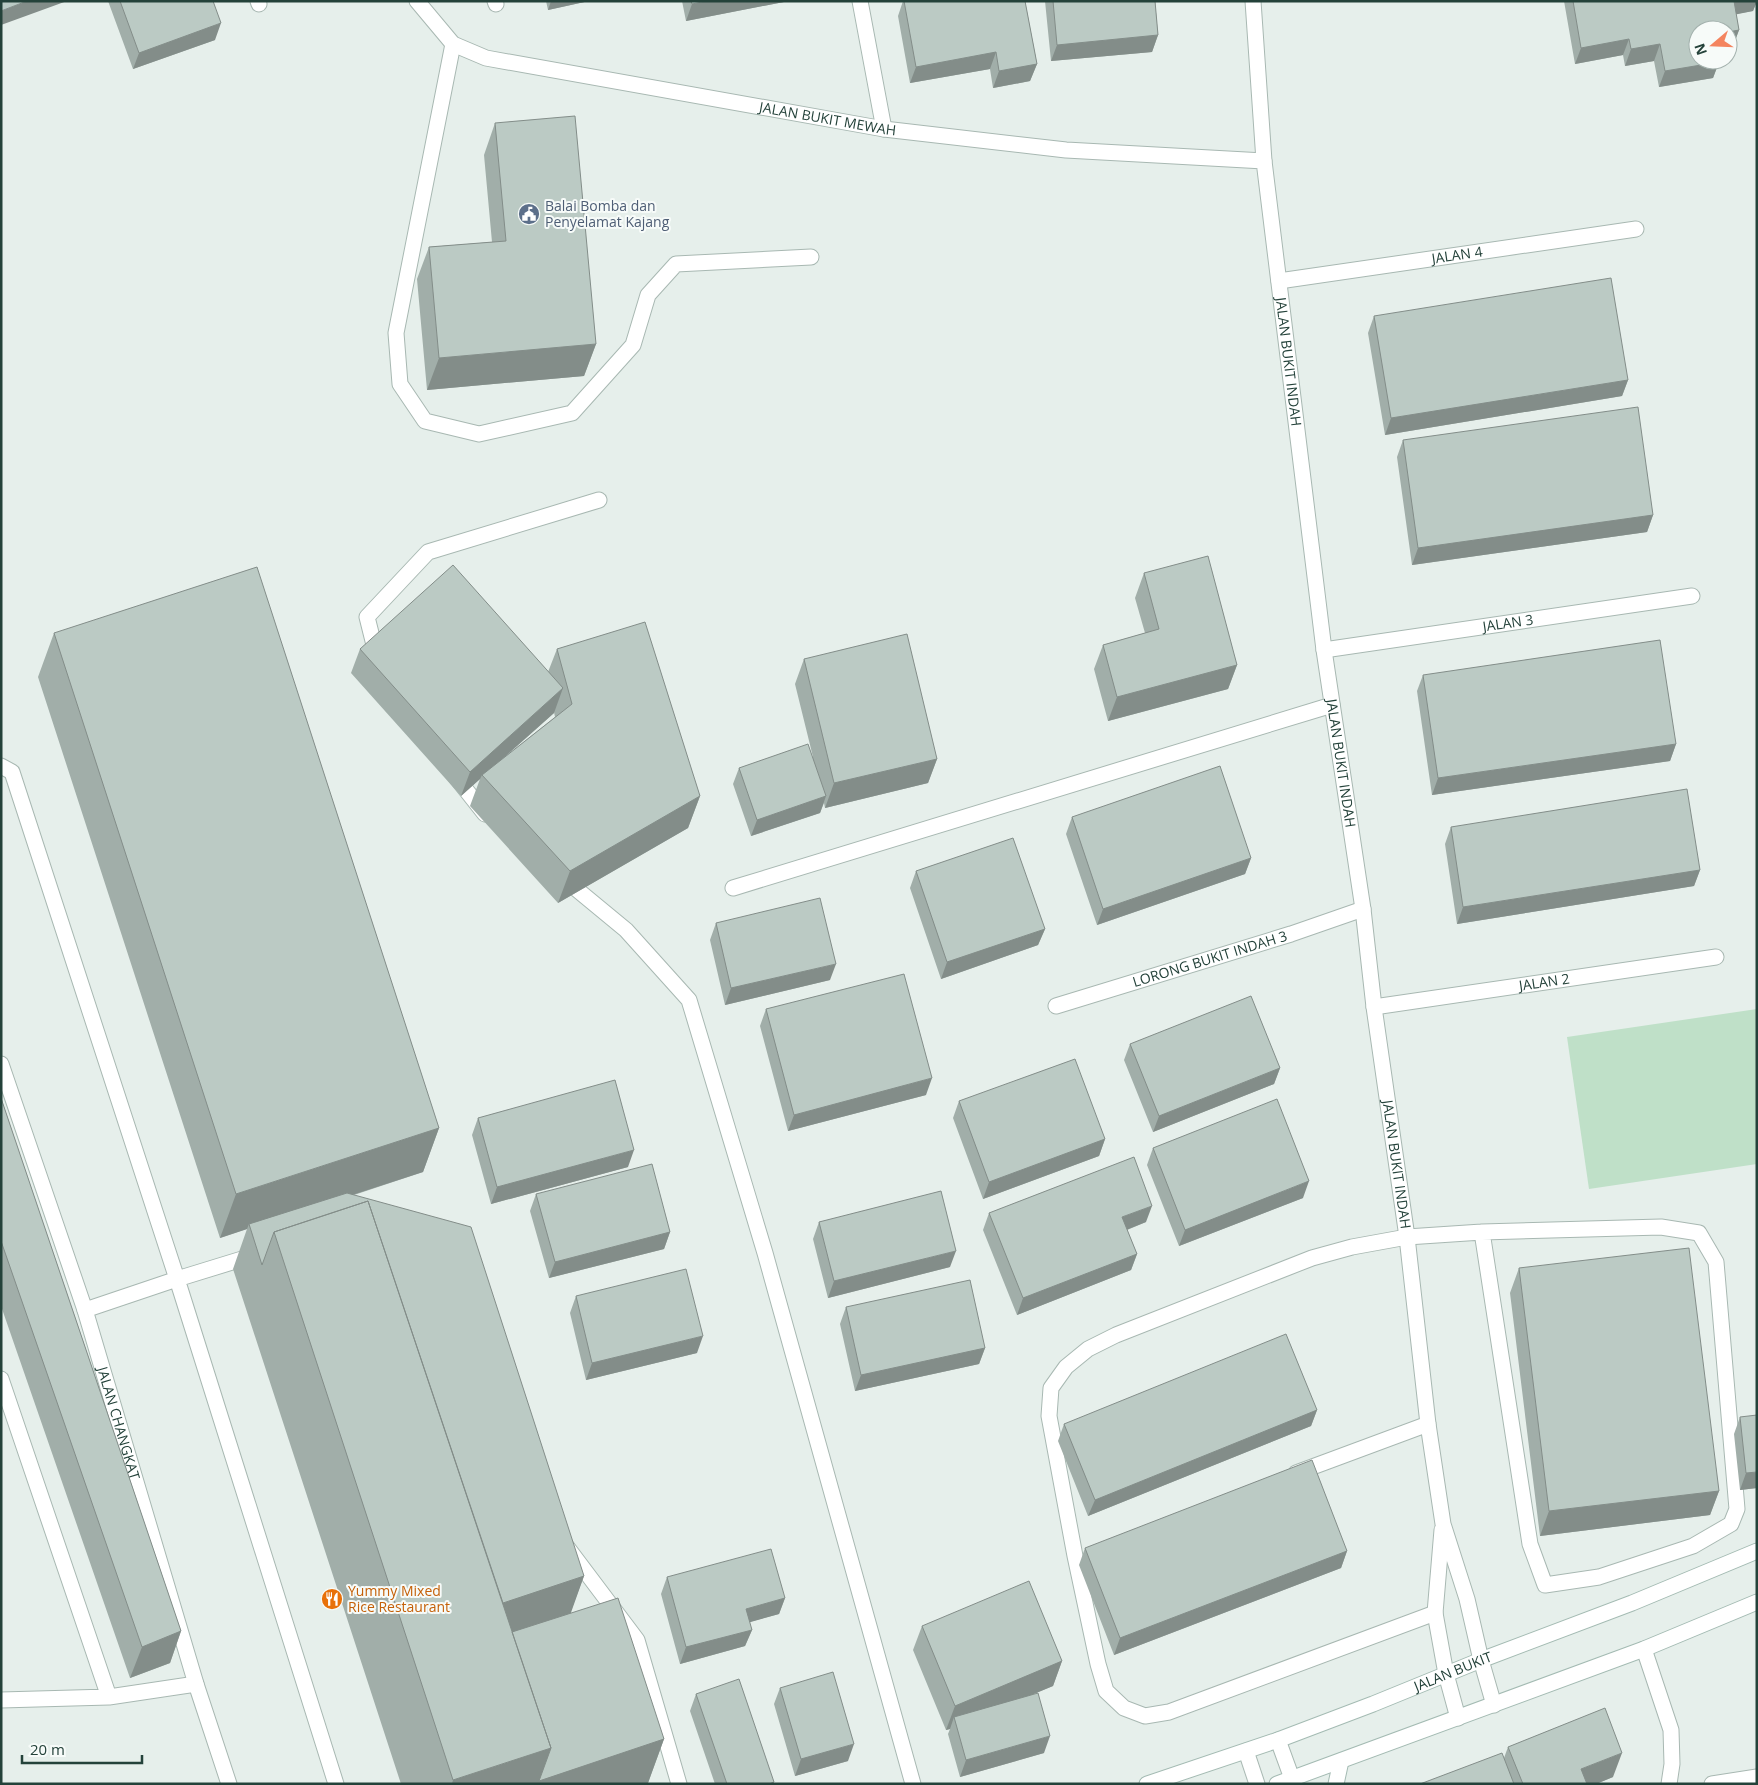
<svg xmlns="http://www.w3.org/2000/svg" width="1758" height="1785" viewBox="0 0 1758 1785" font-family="'Open Sans',sans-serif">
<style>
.green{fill:#bfe0c8}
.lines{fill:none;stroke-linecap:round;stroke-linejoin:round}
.service-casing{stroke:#a8b8b2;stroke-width:17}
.minor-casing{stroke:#a8b8b2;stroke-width:17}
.tertiary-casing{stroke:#a8b8b2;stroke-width:17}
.secondary-casing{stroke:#a4bbb3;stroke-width:17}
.service{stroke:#fff;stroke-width:15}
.minor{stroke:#fff;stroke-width:15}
.tertiary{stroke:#fff;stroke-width:15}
.secondary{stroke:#fff;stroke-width:15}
.wall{fill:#a1aea9;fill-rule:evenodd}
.shaded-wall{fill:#838d89}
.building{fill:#bbcac4;stroke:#838d89}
.labels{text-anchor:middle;stroke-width:4;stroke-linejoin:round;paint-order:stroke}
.street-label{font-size:14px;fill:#24423a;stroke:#f7fbf9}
.service-label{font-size:14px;fill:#4e5e75;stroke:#f7fbf9;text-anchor:start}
.food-label{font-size:14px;fill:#c56008;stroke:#f7fbf9;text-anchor:start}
</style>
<rect width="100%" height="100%" fill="#e6efeb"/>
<path class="green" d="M1757,1009v155l-168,25 -22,-152z"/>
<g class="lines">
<g class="service-casing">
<path id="service" d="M453,44l-57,289 4,51 25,37 54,13 93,-21 61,-68 15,-50 28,-31 135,-7
M1,766l11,6 165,507 159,505
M1407,1237l75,-5 179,-5 38,6 17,29 21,247 -6,15 -38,22 -94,31 -54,8 -15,-41 -48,-312
M85,1310l92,-31 78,-24
M1,1379l108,318
M1296,1473l132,-49
M567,1547l70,93 42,144
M1644,1649l27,81 1,34 -3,20
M1,1700l108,-3 87,-13
M1712,1784l45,-7"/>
</g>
<g class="minor-casing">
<g id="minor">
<path d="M258,1l1,3"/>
<path d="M495,1l1,3"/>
<path d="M860,1l24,128"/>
<path d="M1253,1l11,160"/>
<path id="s1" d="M1279,281l357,-52"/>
<path id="s2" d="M1324,650l368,-54"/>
<path d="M377,657l-10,-40 61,-65 171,-52"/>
<path d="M455,776l30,38"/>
<path d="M563,878l63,52 63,70 76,253 148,531"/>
<path d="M733,888l599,-183"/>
<path id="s3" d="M1056,1006l235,-72 72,-25"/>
<path id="s4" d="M1374,1007l342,-50"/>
<path id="s5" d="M1,1064l84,246 111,374 33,100"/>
<path d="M1407,1237l-55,10 -40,11 -196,77 -28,14 -22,18 -15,21 -2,28 26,140 23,108 8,27 18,17 21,8 24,-4 266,-99"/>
<path d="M1278,1740l16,44"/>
<path d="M1246,1751l11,33"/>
</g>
</g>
<g class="tertiary-casing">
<g id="tertiary">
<path id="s6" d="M417,1l36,43 33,14 398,71 182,21 198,11 60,489 39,259 11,98 33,230 21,187 15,100 24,75 14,61 13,45"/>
<path d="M1442,1530l-7,83 11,61 12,44"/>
</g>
</g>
<g class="secondary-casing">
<g id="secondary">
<path id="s7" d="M1147,1784l131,-44 95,-36 108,-44 151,-57 125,-52"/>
<path d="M1277,1784l367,-135 113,-47"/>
<path d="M1336,1784l5,-23"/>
</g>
</g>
<use href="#service" class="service"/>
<use href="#minor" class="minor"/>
<use href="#tertiary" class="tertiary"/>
<use href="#secondary" class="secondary"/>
</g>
<path class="wall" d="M108,1h105l2,39 -82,29z
M546,1h43l-41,9z
M682,1h107l-103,20z
M903,1h122l12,63 -7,17 -37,7 -3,-19 -80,14 -12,-67z
M1045,1h110l3,34 -6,17 -101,9z
M1564,1h193l-4,10 -17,3 3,16 -6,16 -35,-16 21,32 -6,16 -54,9 -5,-26 -29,5 -2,-11 -48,9z
M495,123l101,221 -12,32 -157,14 -10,-111 12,-32 63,-5 -8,-87z
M1374,316l254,64 -6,16 -237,39 -17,-102z
M1403,440l250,75 -6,17 -235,33 -15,-108z
M1144,573l93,92 -9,24 -120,32 -14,-52 9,-24 42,-12 -10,-35z
M54,633l385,495 -16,44 -69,23 230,381 -14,37 94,126 -16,44 -247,1 -168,-515 14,-40 -27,9 -182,-561z
M360,649l188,23 9,-23 143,147 -12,32 -130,75 -88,-97 10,-27 -19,17 -110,-123zM554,712l1,5 -49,39 48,-43z
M804,659l133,100 -9,24 -103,25 -1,-5 -4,10 -69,23 -18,-52 6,-16 74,-11 -18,-73z
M1423,675l253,69 -6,17 -238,34 -15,-104z
M1072,817l179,41 -6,16 -148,51 -31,-91z
M1451,827l249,43 -6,16 -237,38 -12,-80z
M916,871l129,58 -7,16 -97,34 -31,-91z
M716,923l114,57 -105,25 -15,-65z
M766,1009l160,86 -138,36 -28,-105z
M1130,1044l150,24 -6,16 -121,48 -29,-72z
M1,1098l180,533 -11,32 -40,15 -129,-372z
M959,1101l146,38 -6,17 -116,43 -30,-81z
M478,1118l150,49 -137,37 -19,-69z
M1153,1148l150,50 -124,48 -32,-81z
M536,1194l134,38 -6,17 -115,29 -19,-67z
M989,1213l157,9 -19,8 10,24 -6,16 -114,45 -34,-85z
M819,1222l131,45 -122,31 -15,-59z
M1519,1268l200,223 -9,24 -170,21 -30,-243z
M576,1296l121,57 -111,27 -16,-67z
M846,1307l139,41 -6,16 -124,27 -15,-67z
M1317,1410l-6,16 -223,90 -30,-75 6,-17z
M1740,1417l17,71 -17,2 -6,-56z
M1085,1548l262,3 -6,17 -227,87 -35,-90z
M667,1577l118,21 -6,16 -30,8 3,8 -7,16 -65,18 -19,-70z
M922,1626l140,35 -9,25 -20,8 11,59 -84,24 -12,-43 2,-5 -4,1 -33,-80z
M780,1688l68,73 -53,15 -21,-72z
M696,1694l78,88v2h-59l-25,-73z
M1508,1747l105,30 -17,7h-176l84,-26z"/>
<path class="shaded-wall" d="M27,1h40l-66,24v-14z
M551,1h38l-41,9z
M707,1h82l-103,20 6,-17z
M1733,1h24l-4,10 -25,5z
M221,23l-6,17 -82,29 6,-16z
M1739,30l-6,16 -5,1v-15z
M1158,35l-6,17 -101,9 6,-16z
M1629,39l-6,16 -48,9 6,-16z
M1660,44l-6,17 -29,5 6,-17z
M996,52l-6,17 -80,14 6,-16z
M1719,62l-6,16 -54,9 6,-16z
M1037,64l-7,17 -37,7 6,-17z
M596,344l-12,32 -157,14 12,-32z
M1628,380l-6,16 -237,39 6,-17z
M1653,515l-6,17 -235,33 6,-17z
M1237,665l-9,24 -120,32 9,-24z
M563,688l-9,25 -71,63 -1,-1 -2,4 -19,17 9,-24z
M1676,744l-6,17 -238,34 6,-17z
M937,759l-9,24 -103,25 9,-25z
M700,796l-12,32 -130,75 12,-32z
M826,796l-6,17 -69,23 6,-16z
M1251,858l-6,16 -148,51 6,-16z
M1700,870l-6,16 -237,38 6,-17z
M1045,929l-7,16 -97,34 6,-17z
M836,964l-6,16 -105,25 6,-17z
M1280,1068l-6,16 -121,48 6,-16z
M932,1078l-6,17 -138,36 6,-16z
M439,1128l-16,44 -173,56 -1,-4 -2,5 -27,9 16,-44z
M1105,1139l-6,17 -116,43 6,-17z
M634,1150l-6,17 -137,37 6,-17z
M1309,1181l-6,17 -124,48 6,-16z
M1152,1206l-6,16 -30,12 6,-17z
M670,1232l-6,17 -115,29 6,-16z
M956,1251l-6,16 -122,31 6,-17z
M1137,1254l-6,16 -114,45 6,-17z
M703,1336l-6,17 -111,27 6,-17z
M985,1348l-6,16 -124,27 6,-16z
M1317,1410l-6,16 -223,90 7,-16z
M1757,1472v16l-17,2 6,-17z
M1719,1491l-9,24 -170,21 9,-25z
M1347,1551l-6,17 -227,87 6,-17z
M584,1576l-16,45 -74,24 -12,-35z
M785,1598l-6,16 -39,11 6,-16z
M752,1630l-7,16 -65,18 6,-17z
M181,1631l-11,32 -40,15 12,-31z
M1062,1661l-9,25 -96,40 -3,-9 -4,12 -4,1 9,-24z
M1050,1736l-6,17 -84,24 6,-17z
M664,1739l-16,44 -1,1h-195l1,-4 98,-32z
M854,1744l-6,17 -53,15 6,-17z
M1622,1753l-9,24 -17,7h-20l5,-15z"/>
<path class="building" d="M1,1h26l-26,10z
M120,1h93l8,22 -82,30z
M691,1h16l-15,3z
M904,1h121l12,63 -38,7 -3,-19 -80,15z
M1053,1h102l3,34 -101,10z
M1573,1h161l5,29 -11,2v-2h-30v30h20l1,2 -54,9 -5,-27 -29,5 -2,-10 -48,9z
M575,116l21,228 -157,14 -10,-111 77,-6 -11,-118z
M1611,278l17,102 -237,38 -17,-102z
M1638,407l15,108 -235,33 -15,-108z
M1208,556l29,109 -120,32 -14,-52 56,-16 -15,-56z
M453,565l110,123 -93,84 -110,-123z
M257,567l182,561 -203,66 -182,-561z
M645,622l55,174 -130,75 -88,-96 90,-71 -15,-55z
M907,634l30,125 -103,24 -30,-124z
M1660,640l16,104 -238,34 -15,-103z
M808,744l18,52 -69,24 -18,-52z
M1220,766l31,92 -148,51 -31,-92z
M1687,789l13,81 -237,37 -12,-80z
M1013,838l32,91 -98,33 -31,-91z
M820,898l16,66 -105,24 -15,-65z
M904,974l28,104 -138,37 -28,-106z
M1251,996l29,72 -121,48 -29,-72z
M1075,1059l30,80 -116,43 -30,-81z
M615,1080l19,70 -137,37 -19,-69z
M1,1098l180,533 -39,16 -141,-406z
M1277,1099l32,82 -124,49 -32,-82z
M1134,1157l18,49 -30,11 15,37 -114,44 -34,-85z
M652,1164l18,68 -115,30 -19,-68z
M941,1191l15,60 -122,30 -15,-59z
M347,1193l124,34 113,349 -81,27 -135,-402 -94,31 -12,33 -13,-41z
M368,1201l183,547 -98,32 -179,-548z
M1689,1248l30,243 -170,20 -30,-243z
M686,1269l17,67 -111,27 -16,-67z
M970,1280l15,68 -124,27 -15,-68z
M1286,1334l31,76 -222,90 -31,-76z
M1757,1415v57l-11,1 -6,-56z
M1312,1460l35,91 -227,87 -35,-90z
M771,1549l14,49 -39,11 6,21 -66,17 -19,-70z
M1029,1581l33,80 -107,45 -33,-80z
M618,1598l46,141 -125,42 12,-33 -39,-116z
M833,1672l21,72 -53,15 -21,-71z
M739,1679l35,103 -5,2h-42l-31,-90z
M1038,1693l12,43 -84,24 -12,-43z
M1605,1708l17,45 -41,16 6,15h-64l-15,-37z
M1502,1753l12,31h-94z"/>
<defs>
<g id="civic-disc" transform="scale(1.125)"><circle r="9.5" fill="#5c6f8a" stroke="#f7fbf9"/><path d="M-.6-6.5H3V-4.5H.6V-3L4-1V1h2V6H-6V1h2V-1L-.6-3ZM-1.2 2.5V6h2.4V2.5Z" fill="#fff"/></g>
<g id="restaurant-disc" transform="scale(1.125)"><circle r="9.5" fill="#e8710a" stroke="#f7fbf9"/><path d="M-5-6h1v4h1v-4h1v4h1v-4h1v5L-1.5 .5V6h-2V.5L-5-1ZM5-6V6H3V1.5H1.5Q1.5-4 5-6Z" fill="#fff"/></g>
</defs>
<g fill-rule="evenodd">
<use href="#civic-disc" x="529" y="214"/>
<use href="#restaurant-disc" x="332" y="1599"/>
</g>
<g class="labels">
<g class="street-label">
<text dy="5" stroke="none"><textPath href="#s6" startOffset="439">JALAN BUKIT MEWAH</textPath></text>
<text dy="5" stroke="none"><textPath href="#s1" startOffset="180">JALAN 4</textPath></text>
<text dy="5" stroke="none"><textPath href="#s6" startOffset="1080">JALAN BUKIT INDAH</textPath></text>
<text dy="5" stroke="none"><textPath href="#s2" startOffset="186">JALAN 3</textPath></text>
<text dy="5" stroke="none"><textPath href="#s6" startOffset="1485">JALAN BUKIT INDAH</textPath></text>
<text dy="5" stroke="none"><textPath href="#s3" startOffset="161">LORONG BUKIT INDAH 3</textPath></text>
<text dy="5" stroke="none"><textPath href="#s4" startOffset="172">JALAN 2</textPath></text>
<text dy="5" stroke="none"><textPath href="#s6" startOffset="1890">JALAN BUKIT INDAH</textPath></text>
<text dy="5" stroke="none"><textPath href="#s5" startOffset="378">JALAN CHANGKAT</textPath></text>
<text dy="5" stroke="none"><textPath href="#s7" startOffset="326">JALAN BUKIT</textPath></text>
</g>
<g class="service-label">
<text x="545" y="211">Balai Bomba dan<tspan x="545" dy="16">Penyelamat Kajang</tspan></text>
</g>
<g class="food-label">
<text x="348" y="1596">Yummy Mixed<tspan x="348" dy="16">Rice Restaurant</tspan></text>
</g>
</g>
<rect width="1758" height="1785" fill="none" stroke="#24423a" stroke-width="5"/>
<g transform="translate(1713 45) rotate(251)"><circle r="24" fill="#f7fbf9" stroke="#a3b1ad"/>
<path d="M0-4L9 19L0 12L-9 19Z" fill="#f4845f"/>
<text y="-8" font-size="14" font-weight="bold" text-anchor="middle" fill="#24423a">N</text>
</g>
<path d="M22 1755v8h120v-8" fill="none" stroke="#24423a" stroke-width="2.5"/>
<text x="30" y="1755" font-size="15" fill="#24423a" stroke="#f7fbf9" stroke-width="4" paint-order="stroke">20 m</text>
</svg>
